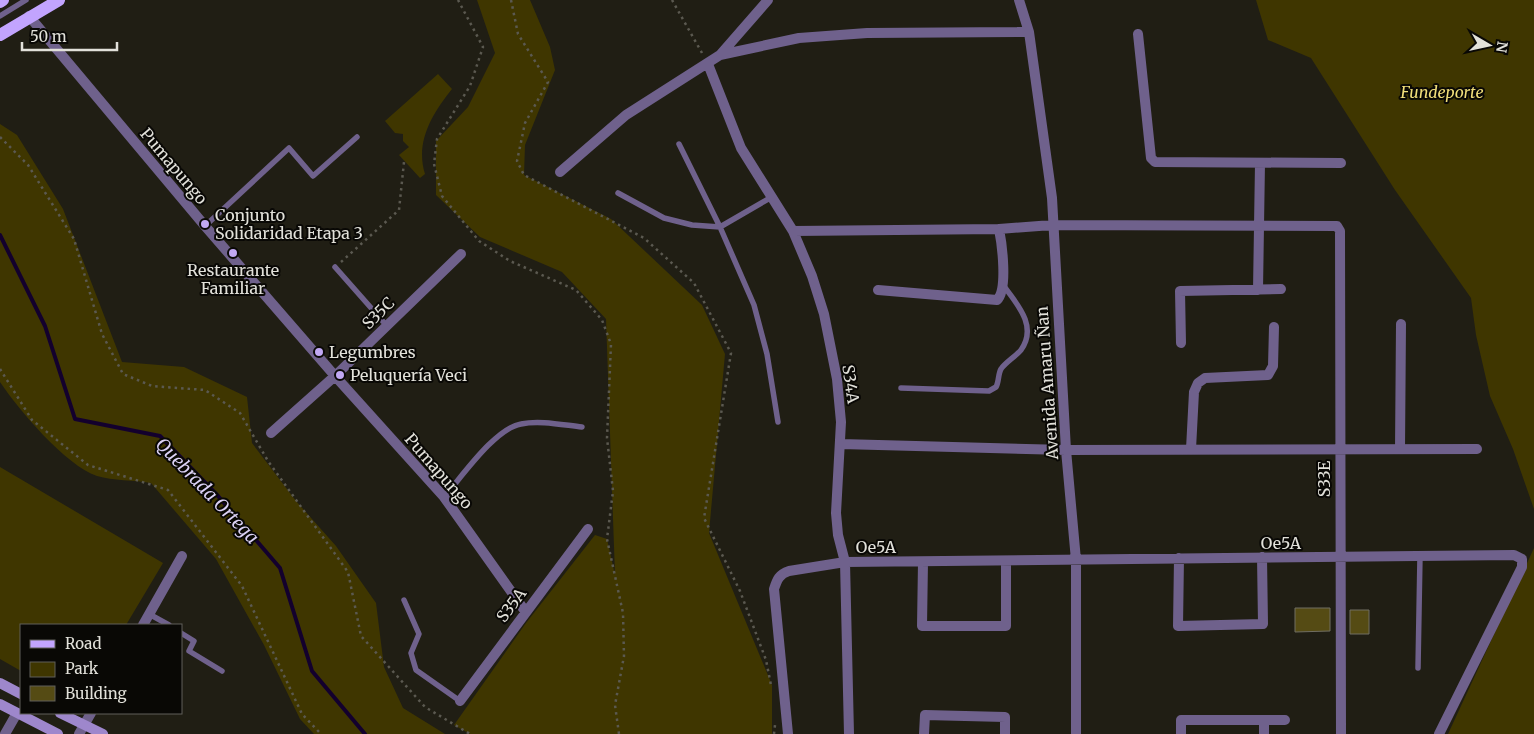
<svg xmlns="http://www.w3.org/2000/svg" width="1534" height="734" viewBox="0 0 1534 734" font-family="Merriweather,serif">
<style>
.green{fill:#3f3600}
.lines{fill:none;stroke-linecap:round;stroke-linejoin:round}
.stream{stroke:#13002d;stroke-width:4}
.building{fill:#554b14;stroke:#706e62}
.path{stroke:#5b5950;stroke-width:2.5;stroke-dasharray:2.5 4;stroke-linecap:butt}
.lane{stroke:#6f618c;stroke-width:5.5}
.street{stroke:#6f618c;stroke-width:10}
.secondary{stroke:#9e87cc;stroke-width:10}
.primary{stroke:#c2a4fe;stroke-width:12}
.poi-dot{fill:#c1a8f3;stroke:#090805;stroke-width:2}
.labels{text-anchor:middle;stroke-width:4;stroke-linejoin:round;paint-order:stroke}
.park-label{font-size:16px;font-style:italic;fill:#f1de7a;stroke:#090805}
.street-label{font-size:16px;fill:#e2e1da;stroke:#090805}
.poi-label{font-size:16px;fill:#e2e1da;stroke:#090805;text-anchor:start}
.water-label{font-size:18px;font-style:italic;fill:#dbd1f4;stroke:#090805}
</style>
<rect width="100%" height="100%" fill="#201e14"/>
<path class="green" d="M477,0h53l20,47 5,23 -30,75 -1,30 87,44 91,86 23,49 -16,179 63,152v49h-302l-16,-9 72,-102 69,-88 12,4 8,36 -9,-256 -44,-47 -82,-35 -44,-42v-54l32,-34 27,-54z
M1256,0h278v509l-21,-60 -23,-53 -14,-61 -5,-37 -76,-108 -84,-132 -43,-18z
M438,74l14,15c-20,25 -37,53 -27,85l-5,4 -21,-23 10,-8 -6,-6v-7l-8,-1 -10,-12z
M0,124l17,11 46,74 59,153 62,5 63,30 5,46 44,58 40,45 40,57 8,64 19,41 42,26h-131l-14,-15 -36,-74 -48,-86 -65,-76c-17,-3 -38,-2 -54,-7 -32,-11 -78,-66 -97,-94z
M0,467l163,96 -37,62h-105v46l-21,-12z
M1534,548v186h-86z"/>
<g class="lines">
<path class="stream" d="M0,235l45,91 30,93 85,17 58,60 62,72 32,103 53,63"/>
</g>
<path class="building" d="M1295,608h35v23l-35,1z
M1350,610h19v24h-19z"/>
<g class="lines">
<path class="path" d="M458,0l25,47 -13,39 -33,53 -3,25 8,32 37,45 31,20 66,29 26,30 9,24 -4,94 6,53 -6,48 16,74 1,43 -9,49 4,29
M511,0l7,34 30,48 -23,41 -8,38 7,14 120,63 50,45 37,70 -27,165 36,73 26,69 5,25
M672,0l30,53
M0,137l28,28 46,74 28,95 21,40 29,12 53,4 35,23 28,48 80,111 13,64 64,71 45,27
M341,262l58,-52 5,-48
M0,369l32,51 56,45 80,25 74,96 60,128 19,20
M774,734l1,-9"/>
<path class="lane" d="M0,16l26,-16
M679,144l41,83 34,78 13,49 11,68
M618,193l46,25 28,7 28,2 50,-29
M205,226l84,-78 24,28 44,-39
M335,267l52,59
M901,388l88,3 7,-4c3,-5 2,-13 5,-18 5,-7 14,-12 20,-19 17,-24 -4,-46 -18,-65
M444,497c17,-19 51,-69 77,-73 19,-4 42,1 61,3
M404,600l15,34 -8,19 5,17 44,31
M149,614l20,11
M181,633l13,8 -5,10 33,20
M1418,668l2,-112"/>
<path class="street" d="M1019,0l10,32 23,166 14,252 10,110v174
M29,16l176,210 130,150 109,121 81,114
M1138,34l13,124 4,4 186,1
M720,55l79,-17 68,-5 162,-1
M708,64l33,84 52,83 19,45 12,38 13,65 4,43 -5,91 2,22 7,27 4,172
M560,172l66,-57 94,-60 48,-55
M793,231l206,-2 53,-4 285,1 3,5 1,503
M878,290l119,10c11,-10 5,-56 2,-71
M1258,290l2,-127
M1181,343l-1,-52 101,-2
M271,433l64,-57 126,-122
M841,444l225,6 411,-1
M1191,449l3,-57 4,-9 7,-5 63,-3 5,-9 1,-39
M1400,449l1,-125
M1179,558l-1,68 85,-2 -1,-67
M923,562l-1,64h84v-65
M143,625l39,-69
M460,701l128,-172
M5,734l12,-21
M79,734l12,-21
M788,734l-14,-145c3,-9 5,-15 15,-18l56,-9 669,-7 8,4v8l-83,167
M924,734l1,-19 80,2v17
M1181,734v-14h104
M1264,734v-14"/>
<path class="secondary" d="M0,683l21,11
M0,704l58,30
M60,713l43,21"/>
<path class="primary" d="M0,2l3,-2
M0,35l59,-35"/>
</g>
<g class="poi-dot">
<circle cx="205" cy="224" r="5"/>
<circle cx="233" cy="253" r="5"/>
<circle cx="319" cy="352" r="5"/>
<circle cx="340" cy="375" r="5"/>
</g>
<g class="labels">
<g class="park-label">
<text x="1442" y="98">Fundeporte</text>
</g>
<g class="street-label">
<text transform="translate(174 166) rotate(50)" y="6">Pumapungo</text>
<text transform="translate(378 313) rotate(-44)" y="6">S35C</text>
<text transform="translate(1047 383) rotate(-94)" y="6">Avenida Amaru Ñan</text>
<text transform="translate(851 384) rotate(82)" y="6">S34A</text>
<text transform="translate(439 471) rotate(49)" y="6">Pumapungo</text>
<text transform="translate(1324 479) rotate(-90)" y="6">S33E</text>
<text x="1281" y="549">Oe5A</text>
<text x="876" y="553">Oe5A</text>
<text transform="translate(511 605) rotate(-53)" y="6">S35A</text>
</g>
<g class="poi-label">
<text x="215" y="221">Conjunto<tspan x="215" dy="18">Solidaridad Etapa 3</tspan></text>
<text x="233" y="276" text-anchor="middle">Restaurante<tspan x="233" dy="18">Familiar</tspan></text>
<text x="329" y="358">Legumbres</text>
<text x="350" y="381">Peluquería Veci</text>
</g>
<g class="water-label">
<text transform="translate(207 491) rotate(46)" y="6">Quebrada Ortega</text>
</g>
</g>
<rect x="20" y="624" width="162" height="90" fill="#090805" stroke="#605f5a"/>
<rect x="30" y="640" width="25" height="8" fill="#c2a4fe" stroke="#605f5a"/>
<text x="65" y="649" font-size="15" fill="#e2e1da">Road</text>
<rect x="30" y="662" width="25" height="15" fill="#3f3600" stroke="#605f5a"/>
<text x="65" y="674" font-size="15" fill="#e2e1da">Park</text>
<rect x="30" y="686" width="25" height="15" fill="#554b14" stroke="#605f5a"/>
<text x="65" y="699" font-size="15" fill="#e2e1da">Building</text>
<g transform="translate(1489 45) rotate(99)" stroke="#090805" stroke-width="4" paint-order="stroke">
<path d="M0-4L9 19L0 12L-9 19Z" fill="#e2e1da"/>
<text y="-8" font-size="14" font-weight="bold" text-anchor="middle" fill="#e2e1da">N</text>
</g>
<path d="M22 42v8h95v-8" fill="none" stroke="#e2e1da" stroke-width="2.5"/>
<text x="30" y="42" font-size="15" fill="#e2e1da" stroke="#090805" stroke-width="4" paint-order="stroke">50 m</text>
</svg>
